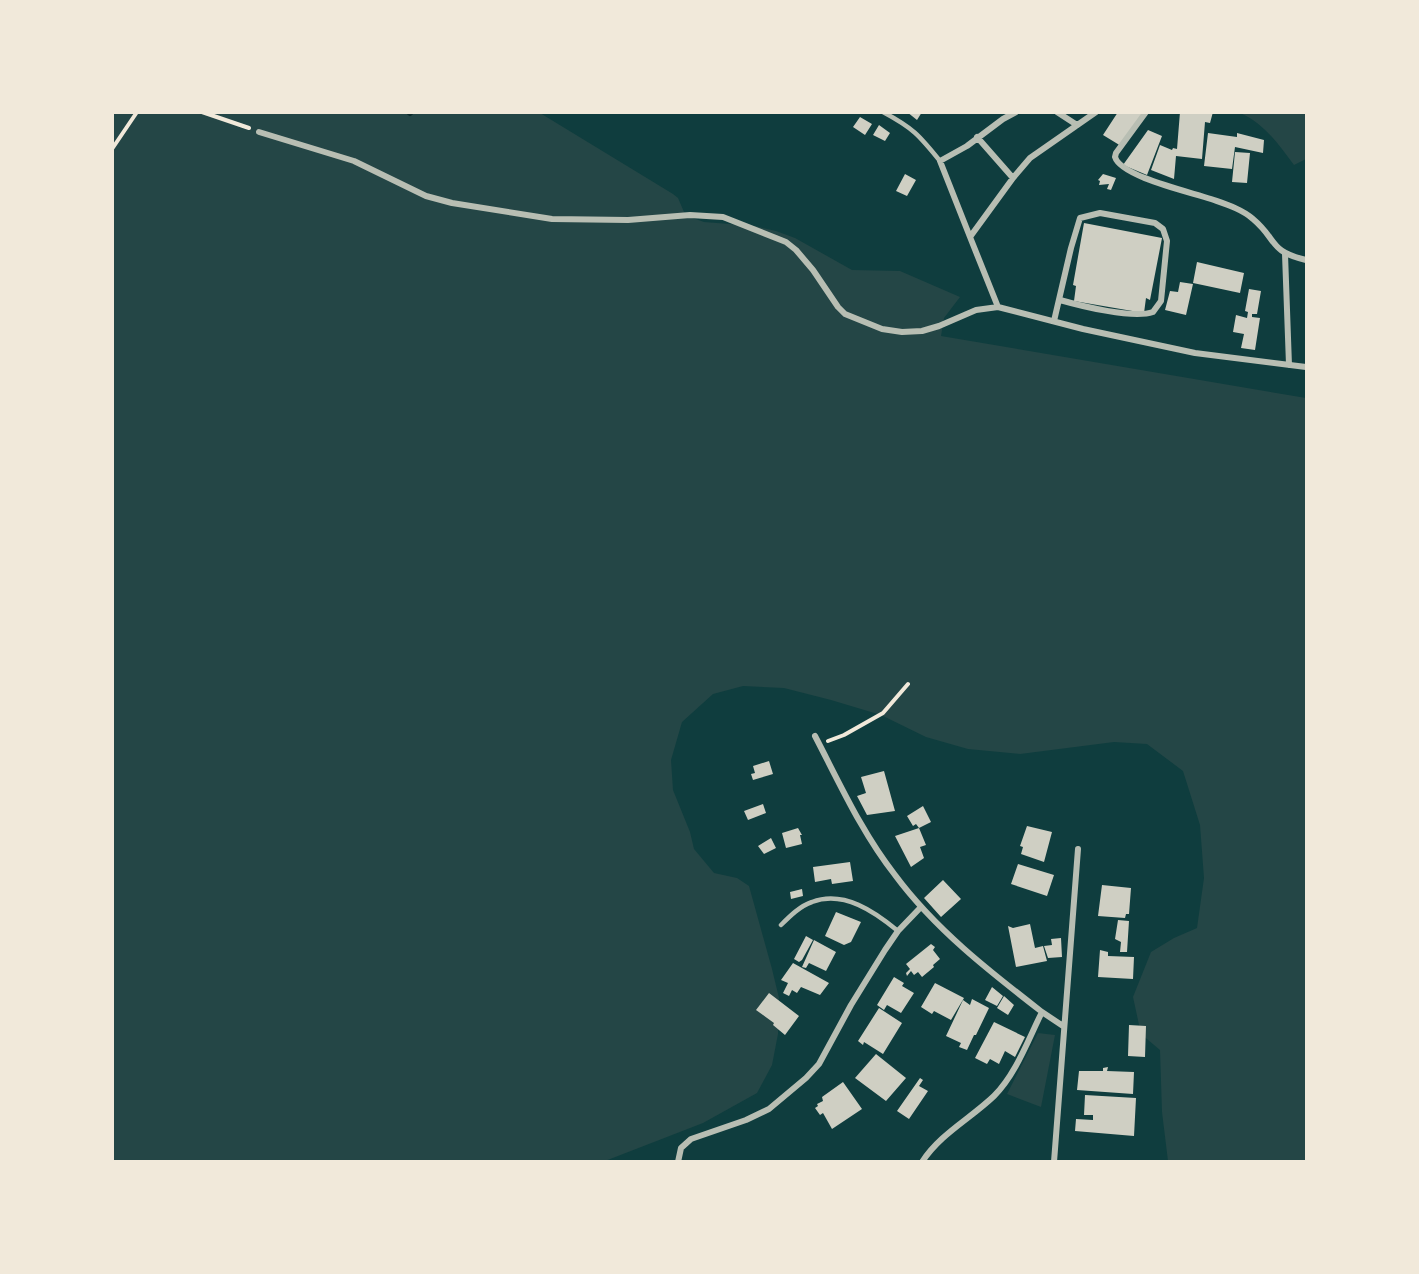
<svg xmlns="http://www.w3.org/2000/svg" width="1419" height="1274" viewBox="0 0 1419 1274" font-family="Inter,sans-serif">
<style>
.green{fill:#244646}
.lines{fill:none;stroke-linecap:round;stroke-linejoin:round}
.stream{stroke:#0a2a2b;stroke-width:6}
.building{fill:#cfcfc3}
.path{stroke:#f1e9da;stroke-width:4}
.service{stroke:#b8beb3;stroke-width:4.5}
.minor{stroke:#b8beb3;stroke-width:6}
</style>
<rect width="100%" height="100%" fill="#0f3d3e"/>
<path class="green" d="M113,113h427l133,81 5,4 6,14 6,5 14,5 51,4 21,5 19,7 57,32 48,1 60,26 -16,21 -3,18 365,62v763h-138l-6,-49 -2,-62 -19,-16 -8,-37 18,-45 23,-14 23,-10 7,-50 -4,-53 -17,-54 -36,-27 -33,-2 -94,12 -52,-5 -42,-12 -45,-22 -50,-15 -47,-12 -41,-2 -30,8 -31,28 -11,38 2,30 17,42 4,17 20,24 23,5 12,8 23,83 7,29 -1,36 -6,31 -15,28 -54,30 -98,38 -492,1z
M1240,113h66v46l-12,6c-16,-21 -29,-41 -54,-52z
M1038,1033l17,2 -14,72 -34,-13z"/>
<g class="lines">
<path class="stream" d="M409,112l1,1"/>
</g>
<path class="building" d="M907,112h15l-5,8z
M1118,112h25l-22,34 -18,-11z
M1180,112h33l-3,11 -5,-1 -3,37 -26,-3 -2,23 -23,-9 9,-25 12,5 1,-2 4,1z
M860,117l12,7 -7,11 -12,-8z
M879,125l11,8 -5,8 -12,-6z
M1148,130l14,6 -15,39 -24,-10z
M1208,133l29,4v-4l27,7 -1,13 -28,-6 -3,22 -28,-3z
M1235,152l15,1 -3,30 -15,-1z
M905,174l11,6 -9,16 -11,-5z
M1103,174l13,4 -5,12 -4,-1 2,-5 -10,1 1,-4 -2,-1z
M1084,223l78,15 -12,62 -4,-2 -2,15 -70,-12 2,-15 -3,-1z
M1197,262l47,11 -4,20 -47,-10z
M1180,282l13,2 -7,31 -21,-5 5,-19 8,1z
M1249,289l12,2 -4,23h-5v3l8,1 -5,32 -14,-2 3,-14 -11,-2 3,-17 11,3 1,-6 -3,-1z
M769,761l4,13 -20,6 -2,-6 4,-1 -2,-7z
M884,771l11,40 -28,4 -10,-19 9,-3 -5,-16z
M763,804l3,9 -18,7 -4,-9z
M923,806l8,16 -12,6 -3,-4 -3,2 -6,-10z
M1027,826l25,6 -8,30 -23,-8 2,-7 -3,-1z
M798,828l4,7h-2l2,9 -16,4 -4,-15z
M919,828l7,17 -6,2 4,11 -13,9 -16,-31z
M771,838l5,10 -12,6 -6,-8z
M850,862l3,19 -21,3 -1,-5 -16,3 -2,-15z
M1018,864l36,11 -7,21 -36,-12z
M943,880l18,19 -20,18 -17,-19z
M1102,885l29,3 -2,26h-3l-1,4 -27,-2z
M802,889l1,7 -12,3 -1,-7z
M836,912l25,10 -10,20 -7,3 -19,-9z
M1118,920l11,1 -2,31h-7l1,-10 -6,-3z
M1030,924l5,24 8,-2 4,15 -31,6 -8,-41 5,2z
M806,936l7,4 -11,20 -3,2 -5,-3z
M1061,938l1,19 -14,1 -4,-12 8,-1 -1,-6z
M814,940l22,12 -10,19 -17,-8 -3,5 -4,-1z
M931,944l4,3 -2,3 7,9 -7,6 1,2 -12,10 -4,-5 -4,3 -3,-4 -4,5 -1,-3 4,-4 -4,-5z
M1100,950l8,2v4l26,1 -1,22 -35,-2z
M793,963l36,20 -9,12 -19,-8 -4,6 -5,-3 -3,6 -6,-3 5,-10 -7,-3z
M894,977l10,6 -2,3 12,7 -13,20 -14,-8 -3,5 -7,-5z
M935,983l29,15 -13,22 -17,-9 -2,3 -11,-7z
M992,987l11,9 -6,10 -12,-6z
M769,993l30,23 -14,19 -12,-10 1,-2 -18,-13z
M1004,996l10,9 -6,10 -11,-7z
M972,999l17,9 -13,27h-2l-7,15 -8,-3 2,-4 -15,-7 17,-36 7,5z
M879,1008l23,15 -19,31 -19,-12 -1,3 -5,-4z
M994,1022l31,15 -10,20 -10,-6 -6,13 -9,-5 -3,5 -12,-6z
M1129,1025l17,1 -1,31 -17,-1z
M876,1054l30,24 -20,23 -31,-23z
M1108,1067l-1,4 27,1 -1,22 -56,-4 2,-19h24v-3z
M920,1078l3,2 -4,6 9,5 -19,28 -12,-8z
M843,1082l19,27 -30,20 -9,-16 -3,2 -5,-7 3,-2 -1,-2 6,-3 -1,-4z
M1085,1095l51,3 -2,38 -59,-5 1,-12 17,1v-5h-9z"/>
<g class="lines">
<path class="path" d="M202,112l47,16
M112,149l25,-37
M828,741l16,-6 39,-22 25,-29"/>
<path class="service" d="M883,112c30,16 36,23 57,49
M781,925c9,-9 19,-19 31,-23 32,-12 63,10 86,29"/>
<path class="minor" d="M1057,112l20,13
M1146,112l-30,41 -1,4c6,20 76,35 96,42 14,5 31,10 42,20 25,21 15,32 53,41
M259,132l95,29 72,35 26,7 100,16 76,1 62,-5 33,2 63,25 10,8 17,20 25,37 7,7 37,15 20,3 20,-1 17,-5 37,-16 22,-3 85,22 112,24 111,14
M977,137l36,41
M970,237l-30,-76 27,-15 36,-27 13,-7
M1285,254l4,111
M998,307l-28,-70 43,-59 17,-20 66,-46
M1054,321l17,-73 9,-30 20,-5 55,10 8,6 4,12 -6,60 -8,11c-20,7 -72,-6 -93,-12
M815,736c25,48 47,97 80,139 40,54 94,96 147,137
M678,1162l3,-14 10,-9 55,-19 23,-11 37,-31 13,-14 32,-59 34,-55 13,-19 23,-24
M922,1162c18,-28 48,-43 72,-66 22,-22 34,-56 48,-84l21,14
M1054,1162l24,-313"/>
</g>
<rect width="1419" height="1274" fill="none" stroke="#f1e9da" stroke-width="228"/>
</svg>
